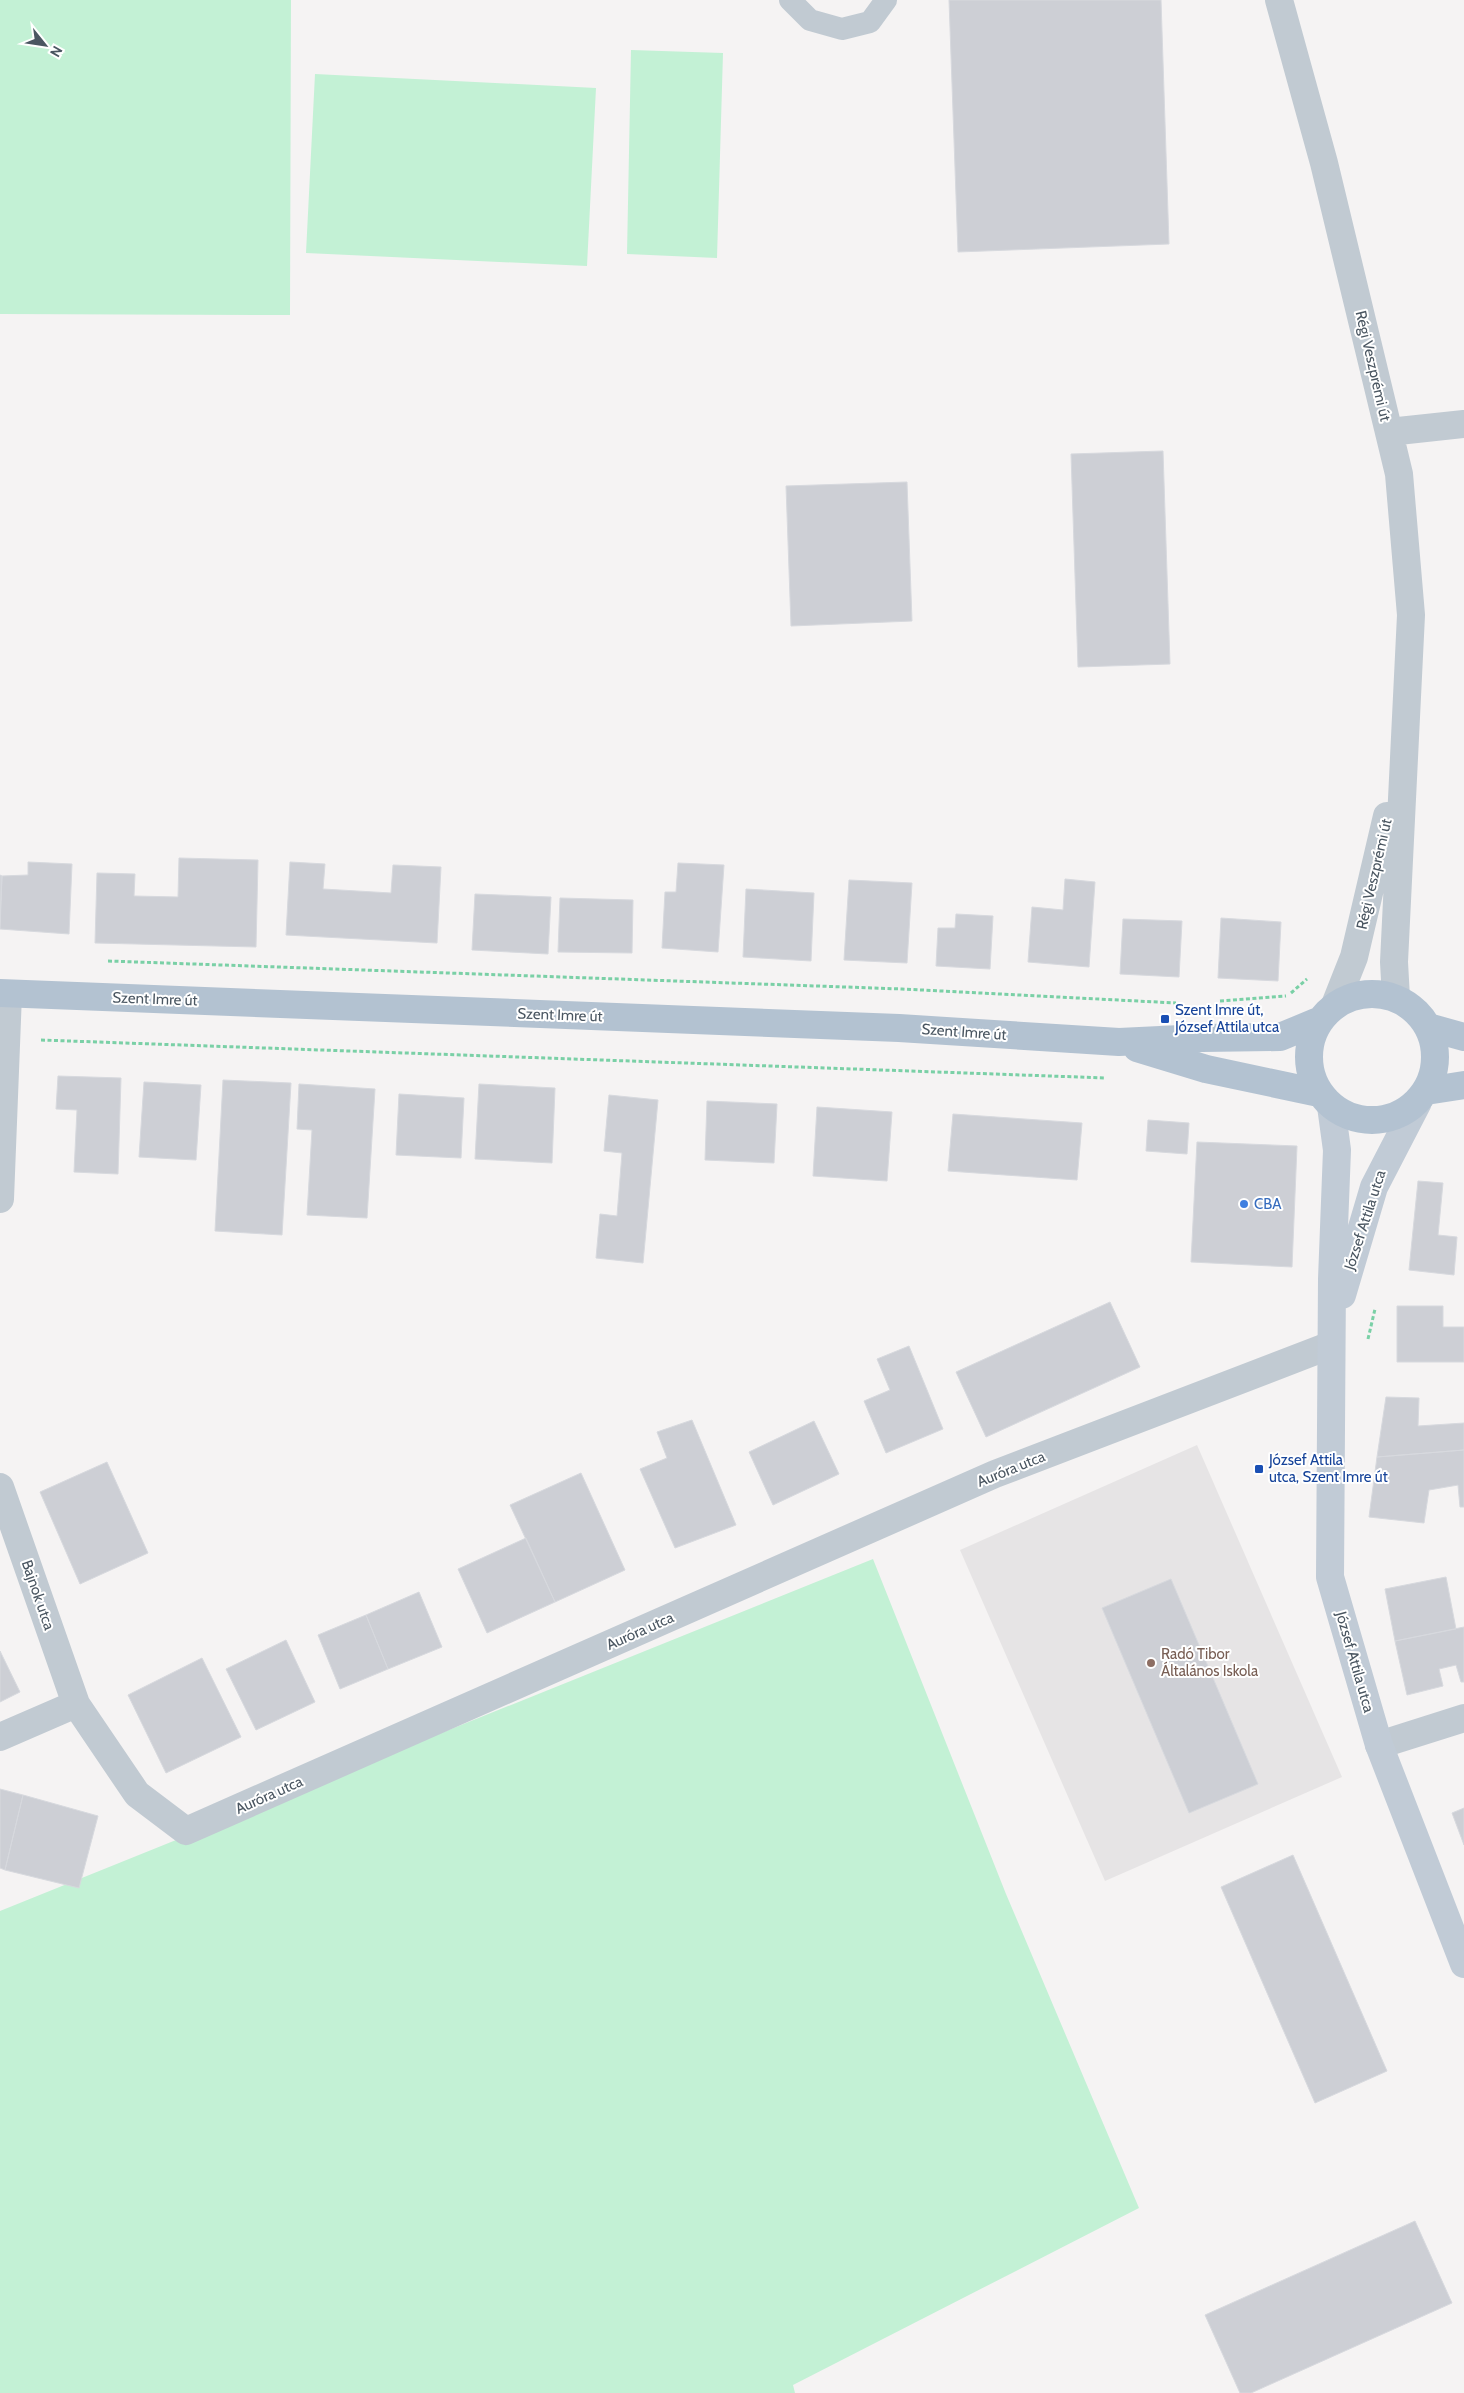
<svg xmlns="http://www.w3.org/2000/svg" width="1464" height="2393" viewBox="0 0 1464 2393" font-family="Cabin,sans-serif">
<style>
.education{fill:#e6e4e5}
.green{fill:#c3f1d5}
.building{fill:#cdcfd5;stroke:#d7d9de}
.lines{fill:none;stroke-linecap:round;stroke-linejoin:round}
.path{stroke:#7ad0a6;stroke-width:3;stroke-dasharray:4 2.5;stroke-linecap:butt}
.lane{stroke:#c1cad2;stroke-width:22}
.street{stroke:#c1cad2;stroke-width:28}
.secondary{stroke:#c1cbd6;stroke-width:28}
.primary{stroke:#b3c2d1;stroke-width:28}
.transit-dot{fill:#1a4fb4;stroke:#fff;stroke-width:2}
.shop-dot{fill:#3f7fe0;stroke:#fff;stroke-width:2}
.education-dot{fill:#8d6e63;stroke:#fff;stroke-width:2}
.labels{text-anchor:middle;stroke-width:4;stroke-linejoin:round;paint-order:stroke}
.street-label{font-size:15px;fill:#4a5661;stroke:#fff}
.transit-label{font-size:15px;fill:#164399;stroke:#fff;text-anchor:start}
.shop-label{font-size:15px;fill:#366cbe;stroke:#fff;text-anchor:start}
.education-label{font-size:15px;fill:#785e54;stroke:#fff;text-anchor:start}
</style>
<rect width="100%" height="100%" fill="#f5f3f3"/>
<path class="education" d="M1197,1445l145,332 -237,104 -145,-331z"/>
<path class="green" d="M0,0h291l-1,315 -290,-1z
M631,50l92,3 -6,205 -90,-4z
M315,74l281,14 -9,178 -281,-13z
M873,1559l133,335 133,314 -346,177 2,8h-795v-482z"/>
<path class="building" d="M949,0h212l8,244 -211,8z
M1163,451l7,213 -92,3 -7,-213z
M907,482l5,139 -121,5 -5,-140z
M179,858l79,2 -2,87 -161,-4 2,-70 38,1 -1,22 44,1z
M28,862l44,2 -3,70 -69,-5 2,-53 26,-1z
M290,862l35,2 -2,25 68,4 2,-28 48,2 -4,76 -151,-8z
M678,863l46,2 -6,87 -56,-4 3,-56h11z
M0,875l2,1 -2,45z
M1065,879l30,3 -6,85 -61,-5 4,-55 31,3z
M849,880l63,3 -5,80 -63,-3z
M746,889l68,4 -3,68 -68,-4z
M475,894l76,3 -3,57 -76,-4z
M560,898l73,2 -1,53 -74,-1z
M956,914l37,2 -3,53 -54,-3 2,-38h17z
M1221,918l60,4 -3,59 -60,-3z
M1123,919l59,2 -3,56 -59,-3z
M58,1076l63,2 -3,96 -44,-2 3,-62 -21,-1z
M223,1080l68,3 -9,152 -67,-4z
M144,1082l57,3 -5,75 -57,-3z
M299,1084l76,5 -8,129 -60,-3 5,-85 -15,-1z
M479,1084l76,4 -3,75 -77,-4z
M399,1094l65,4 -3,60 -65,-3z
M609,1095l49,5 -15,163 -47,-5 4,-44 17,2 5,-63 -18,-2z
M707,1101l70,3 -3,59 -69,-3z
M817,1107l75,5 -5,69 -74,-5z
M953,1114l129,9 -5,57 -129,-9z
M1148,1120l41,3 -2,31 -41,-3z
M1197,1142l100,4 -5,121 -101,-5z
M1418,1181l25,2 -5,52 19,2 -3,38 -45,-5z
M1110,1302l30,65 -154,70 -30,-65z
M1397,1306h46v21h21v35h-67z
M909,1346l34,83 -57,24 -22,-52 26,-11 -13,-31z
M1386,1397l33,1 -1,28 46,-3v27l-87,7z
M692,1420l44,105 -61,23 -35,-79 27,-11 -10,-26z
M814,1421l25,53 -66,31 -24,-53z
M1464,1450v57h-4l-2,-22 -29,5 -5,33 -55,-6 8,-60z
M107,1462l41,91 -68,31 -40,-92z
M581,1473l44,97 -70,32 -45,-97z
M526,1538l29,64 -68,31 -29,-64z
M1446,1577l10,52 -61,12 -10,-52z
M1171,1579l87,205 -69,29 -87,-205z
M419,1592l23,55 -54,22 -22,-54z
M366,1615l22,54 -48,20 -22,-54z
M1464,1627v55h-3l-5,-17 -17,4 4,17 -36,9 -12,-54z
M286,1640l29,62 -59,28 -30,-61z
M0,1651l20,41 -20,10z
M202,1658l39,79 -75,36 -38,-78z
M0,1789l23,6 -18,75 -5,-2z
M23,1795l75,21 -19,72 -74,-18z
M1464,1808v37l-12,-32z
M1293,1855l94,216 -72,32 -94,-216z
M1415,2221l37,82 -201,90h-11l-35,-78z"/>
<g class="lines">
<path class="path" d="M108,961l794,28 274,14
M1291,993l16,-14
M1220,1001l66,-5
M41,1040l1065,38
M1368,1339l7,-30"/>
<path class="lane" d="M790,0l20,20 32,9 28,-7 16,-22"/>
<path class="street" d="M1279,0l45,163 75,311 12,141 -17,347 2,36
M1389,432l75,-8
M1335,1005l19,-48 33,-141
M0,1199l8,-205
M0,1487l76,217
M0,1737l76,-33 61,90 49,37 809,-357 336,-129
M1379,1745l85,-27"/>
<path class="secondary" d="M1331,1106l6,44 -5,129 -2,298 49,168 85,219
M1342,1295l32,-108 44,-85"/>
<path class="primary" d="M0,993l899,35 220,14 83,-4 78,-1 41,-17
M1309 1057a63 63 0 1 1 126 0a63 63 0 1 1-126 0Z
M1428,1027l36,10
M1137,1048l69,21 113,24
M1426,1091l38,-6"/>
</g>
<g class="transit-dot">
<rect x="1160" y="1014" width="10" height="10" rx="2.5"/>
<rect x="1254" y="1464" width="10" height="10" rx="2.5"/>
</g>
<circle class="shop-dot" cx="1244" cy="1204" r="5"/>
<circle class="education-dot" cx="1151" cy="1663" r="5"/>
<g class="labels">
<g class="street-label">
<text transform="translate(1373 366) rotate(77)" y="5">Régi Veszprémi út</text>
<text transform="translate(1374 874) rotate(-77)" y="5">Régi Veszprémi út</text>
<text transform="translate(155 999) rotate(2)" y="5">Szent Imre út</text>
<text transform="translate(560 1015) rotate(2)" y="5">Szent Imre út</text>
<text transform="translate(964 1032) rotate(4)" y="5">Szent Imre út</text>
<text transform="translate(1365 1220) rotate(-72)" y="5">József Attila utca</text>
<text transform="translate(1011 1469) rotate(-22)" y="5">Auróra utca</text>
<text transform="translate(38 1595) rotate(71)" y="5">Bajnok utca</text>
<text transform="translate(640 1631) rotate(-24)" y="5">Auróra utca</text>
<text transform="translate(1355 1662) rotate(74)" y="5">József Attila utca</text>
<text transform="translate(269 1795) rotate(-24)" y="5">Auróra utca</text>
</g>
<g class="transit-label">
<text x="1175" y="1015">Szent Imre út,<tspan x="1175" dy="17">József Attila utca</tspan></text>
<text x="1269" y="1465">József Attila<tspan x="1269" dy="17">utca, Szent Imre út</tspan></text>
</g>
<g class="shop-label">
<text x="1254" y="1209">CBA</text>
</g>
<g class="education-label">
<text x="1161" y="1659">Radó Tibor<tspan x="1161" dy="17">Általános Iskola</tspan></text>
</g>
</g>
<g transform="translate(45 45) rotate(120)" stroke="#ffffff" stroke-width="4" paint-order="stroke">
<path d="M0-4L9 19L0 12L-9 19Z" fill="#4a5661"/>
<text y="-8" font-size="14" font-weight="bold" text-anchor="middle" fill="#4a5661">N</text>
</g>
</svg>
